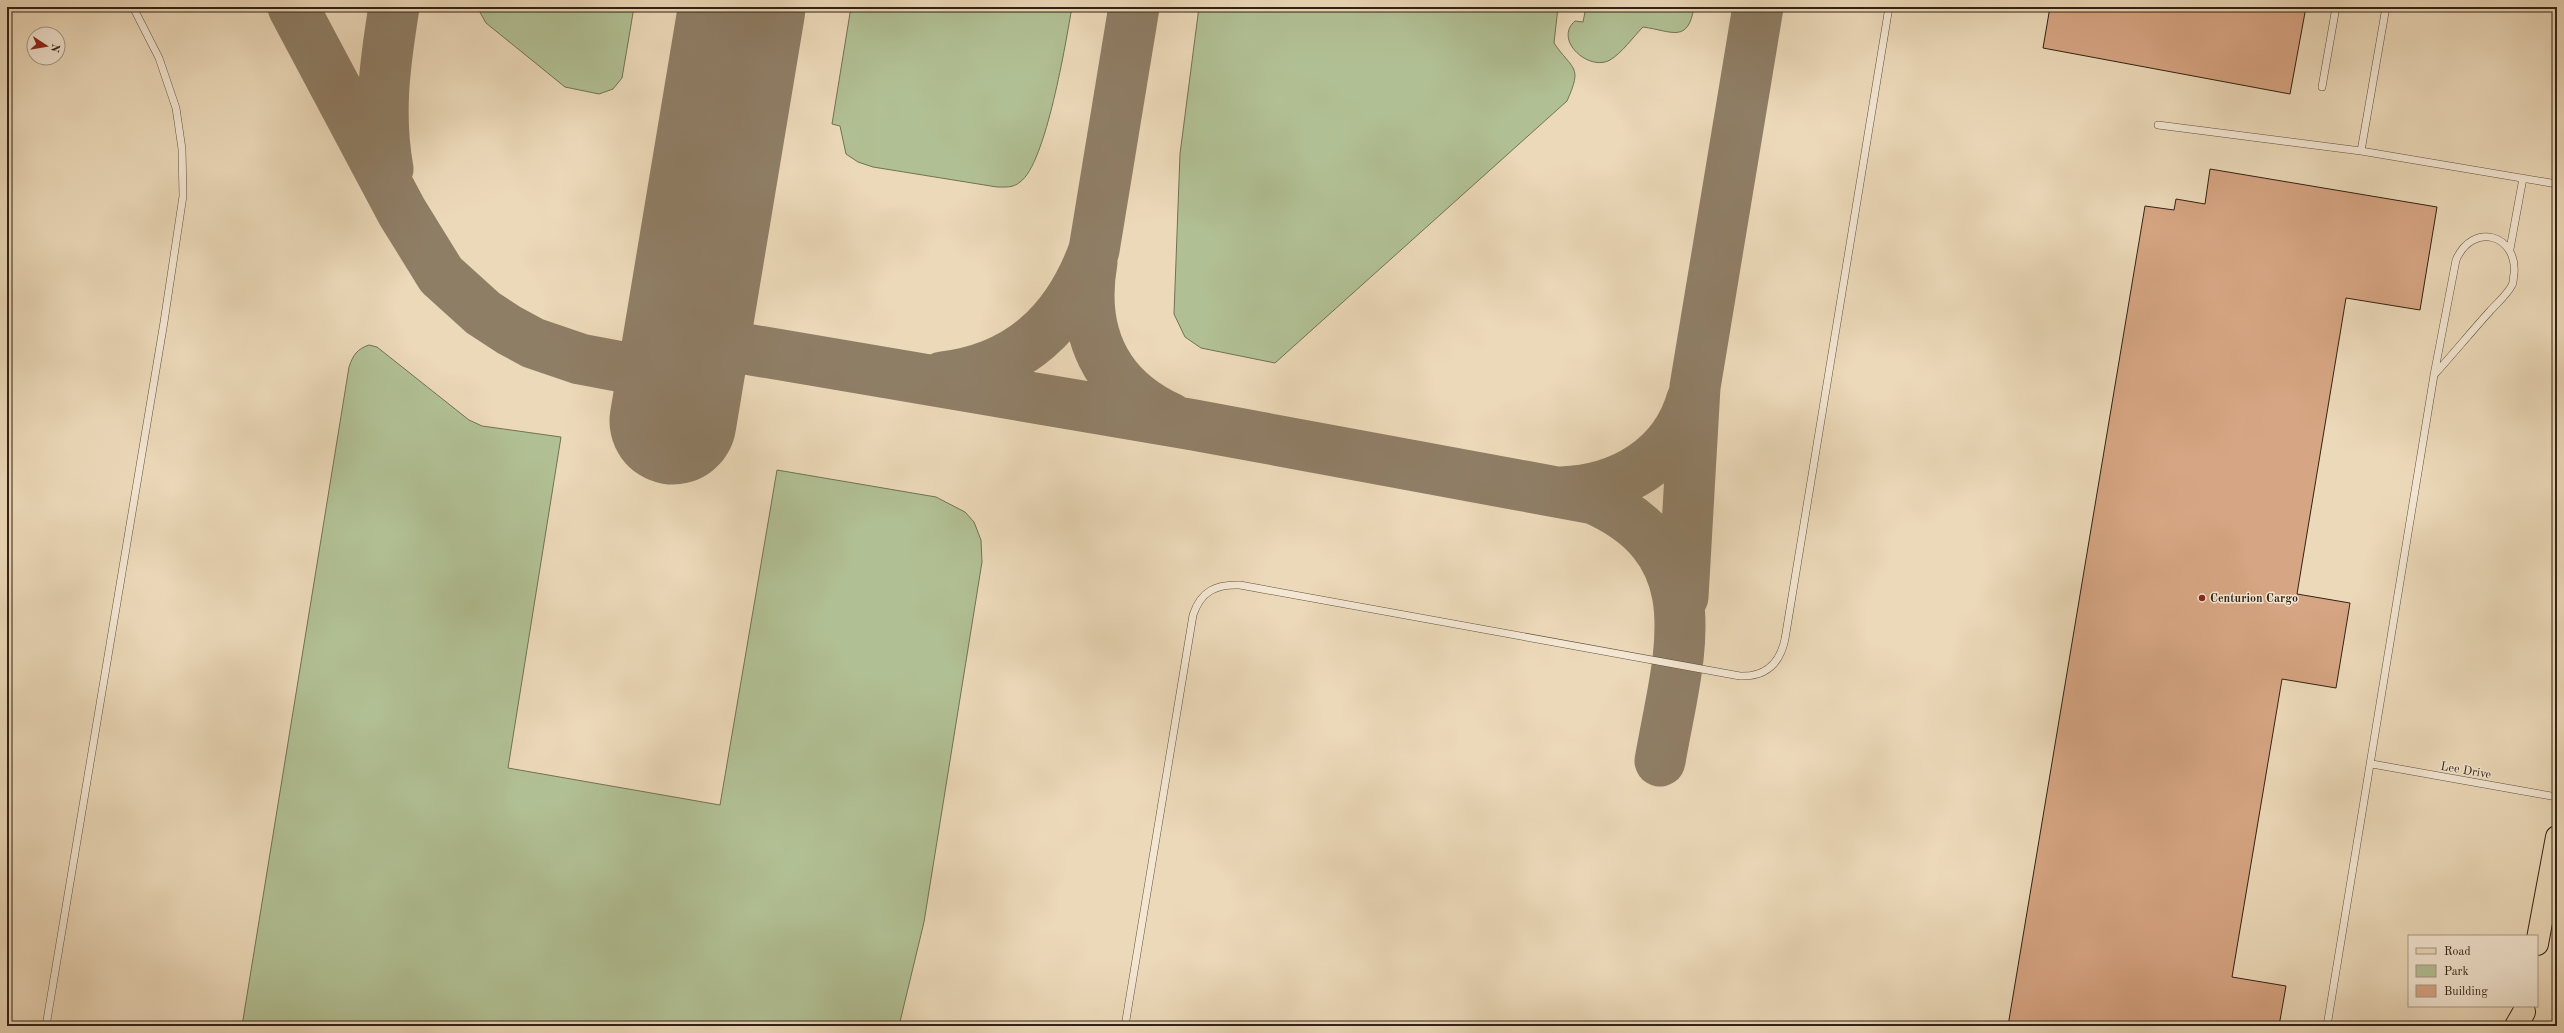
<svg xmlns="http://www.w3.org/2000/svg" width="2564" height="1033" viewBox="0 0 2564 1033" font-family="'Old Standard TT',serif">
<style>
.green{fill:#b1c094;stroke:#727154}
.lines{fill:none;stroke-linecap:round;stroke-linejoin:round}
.taxiway{stroke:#8f7e66;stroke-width:51}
.runway{stroke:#8f7e66;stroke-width:127}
.building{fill:#d6a583;stroke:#322213}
.service-casing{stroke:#60503c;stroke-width:8}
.primary-casing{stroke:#322213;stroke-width:24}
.motorway-casing{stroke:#322213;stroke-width:24}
.service{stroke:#f3e6d2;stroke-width:7}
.primary{stroke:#ecd9b9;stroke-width:22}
.motorway{stroke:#ecd9b9;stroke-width:22}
.poi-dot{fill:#8f2418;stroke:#f3e6d2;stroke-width:1.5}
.labels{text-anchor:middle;stroke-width:3;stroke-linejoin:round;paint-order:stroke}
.poi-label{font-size:12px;font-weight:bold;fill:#322213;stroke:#f3e6d2;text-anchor:start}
.street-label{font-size:12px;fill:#322213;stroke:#f3e6d2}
</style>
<rect width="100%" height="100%" fill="#ecd9b9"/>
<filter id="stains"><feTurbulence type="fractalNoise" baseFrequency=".005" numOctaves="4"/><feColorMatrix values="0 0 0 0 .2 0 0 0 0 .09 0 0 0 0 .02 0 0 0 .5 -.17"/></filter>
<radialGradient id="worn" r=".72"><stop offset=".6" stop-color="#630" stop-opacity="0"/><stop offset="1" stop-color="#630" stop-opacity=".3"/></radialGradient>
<path class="green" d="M477,7h157l-12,71 -9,11 -14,5 -34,-7 -79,-64z
M851,7h221c-6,34 -26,157 -52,175 -7,6 -14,5 -23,5l-124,-20 -15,-5 -12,-8 -6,-28 -8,-2z
M1199,7h359l-4,36c19,28 29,22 13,58l-292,262 -74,-15 -16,-11 -11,-23 6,-160z
M1586,7h108c-6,37 -22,24 -51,20 -10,10 -21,26 -33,33 -21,12 -57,-20 -35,-39l8,1z
M369,345l8,2 92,73 13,6 79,11 -53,331 212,37 57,-335 159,27 29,15 9,10 7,18 1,22 -58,360 -25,104h-657l107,-659c4,-12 8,-18 20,-22z"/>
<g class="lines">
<path class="taxiway" d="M293,7l109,205 39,63 42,38 26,17 24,13 47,16 101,19
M388,169c-10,-56 -3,-106 6,-162
M1092,262c-12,70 13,126 78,156
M687,339l507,86 400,74c122,54 84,158 66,262
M942,377c78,-9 126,-55 152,-127l40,-243
M1561,492c60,-2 114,-33 131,-93
M1683,597l12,-210 63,-380"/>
<path class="runway" d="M673,421l69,-414"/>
</g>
<path class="building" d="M2050,7h256l-16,87 -247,-46z
M2210,169l227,38 -17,103 -74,-12 -49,296 53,9 -14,85 -54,-9 -50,298 54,9 -7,40h-271l137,-820 29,4 2,-11 29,5z"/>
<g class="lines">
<g class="service-casing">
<path id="service" d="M2322,87l14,-80
M2158,125l203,26 196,33
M2361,151l25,-144
M2510,249l13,-71
M2372,764l185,33
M46,1026l118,-704 19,-126 -1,-47 -6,-41 -17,-50 -26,-51
M1125,1026l68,-411c8,-24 23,-31 47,-30l500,91c26,1 40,-13 45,-37l104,-632
M2327,1026l107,-651 22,-115c17,-39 62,-25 58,14 -1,3 0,8 -2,11 -5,10 -15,18 -22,26 -19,21 -37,43 -56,64"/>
</g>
<g class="primary-casing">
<path id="primary" d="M2537,944l20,-107"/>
</g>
<g class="motorway-casing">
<path id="motorway" d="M2516,1026l8,-14"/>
</g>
<use href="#service" class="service"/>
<use href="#primary" class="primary"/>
<use href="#motorway" class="motorway"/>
</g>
<circle class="poi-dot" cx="2202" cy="598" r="4"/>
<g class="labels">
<g class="poi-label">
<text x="2210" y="602">Centurion Cargo</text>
</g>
<g class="street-label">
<text transform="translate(2466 770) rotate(10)" y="4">Lee Drive</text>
</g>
</g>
<rect width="2564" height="1033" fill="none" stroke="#ecd9b9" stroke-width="24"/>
<rect x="8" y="8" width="2548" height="1017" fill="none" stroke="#322213" stroke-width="2"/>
<rect x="12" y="12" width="2540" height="1009" fill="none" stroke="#322213"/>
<rect x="2408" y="935" width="130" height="72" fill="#f3e6d2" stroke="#a69886"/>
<rect x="2416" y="948" width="20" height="6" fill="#ecd9b9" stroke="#a69886"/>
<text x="2444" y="955" font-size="12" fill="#322213">Road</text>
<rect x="2416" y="965" width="20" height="12" fill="#b1c094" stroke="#a69886"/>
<text x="2444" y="975" font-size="12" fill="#322213">Park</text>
<rect x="2416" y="985" width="20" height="12" fill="#d6a583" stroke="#a69886"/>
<text x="2444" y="995" font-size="12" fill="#322213">Building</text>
<g transform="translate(46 46) rotate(102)"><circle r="19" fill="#f3e6d2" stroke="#a69886"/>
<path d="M0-3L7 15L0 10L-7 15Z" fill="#8f2418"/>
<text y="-6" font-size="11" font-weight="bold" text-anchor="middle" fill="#322213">N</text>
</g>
<rect width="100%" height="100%" filter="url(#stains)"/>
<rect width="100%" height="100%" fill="url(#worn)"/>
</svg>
